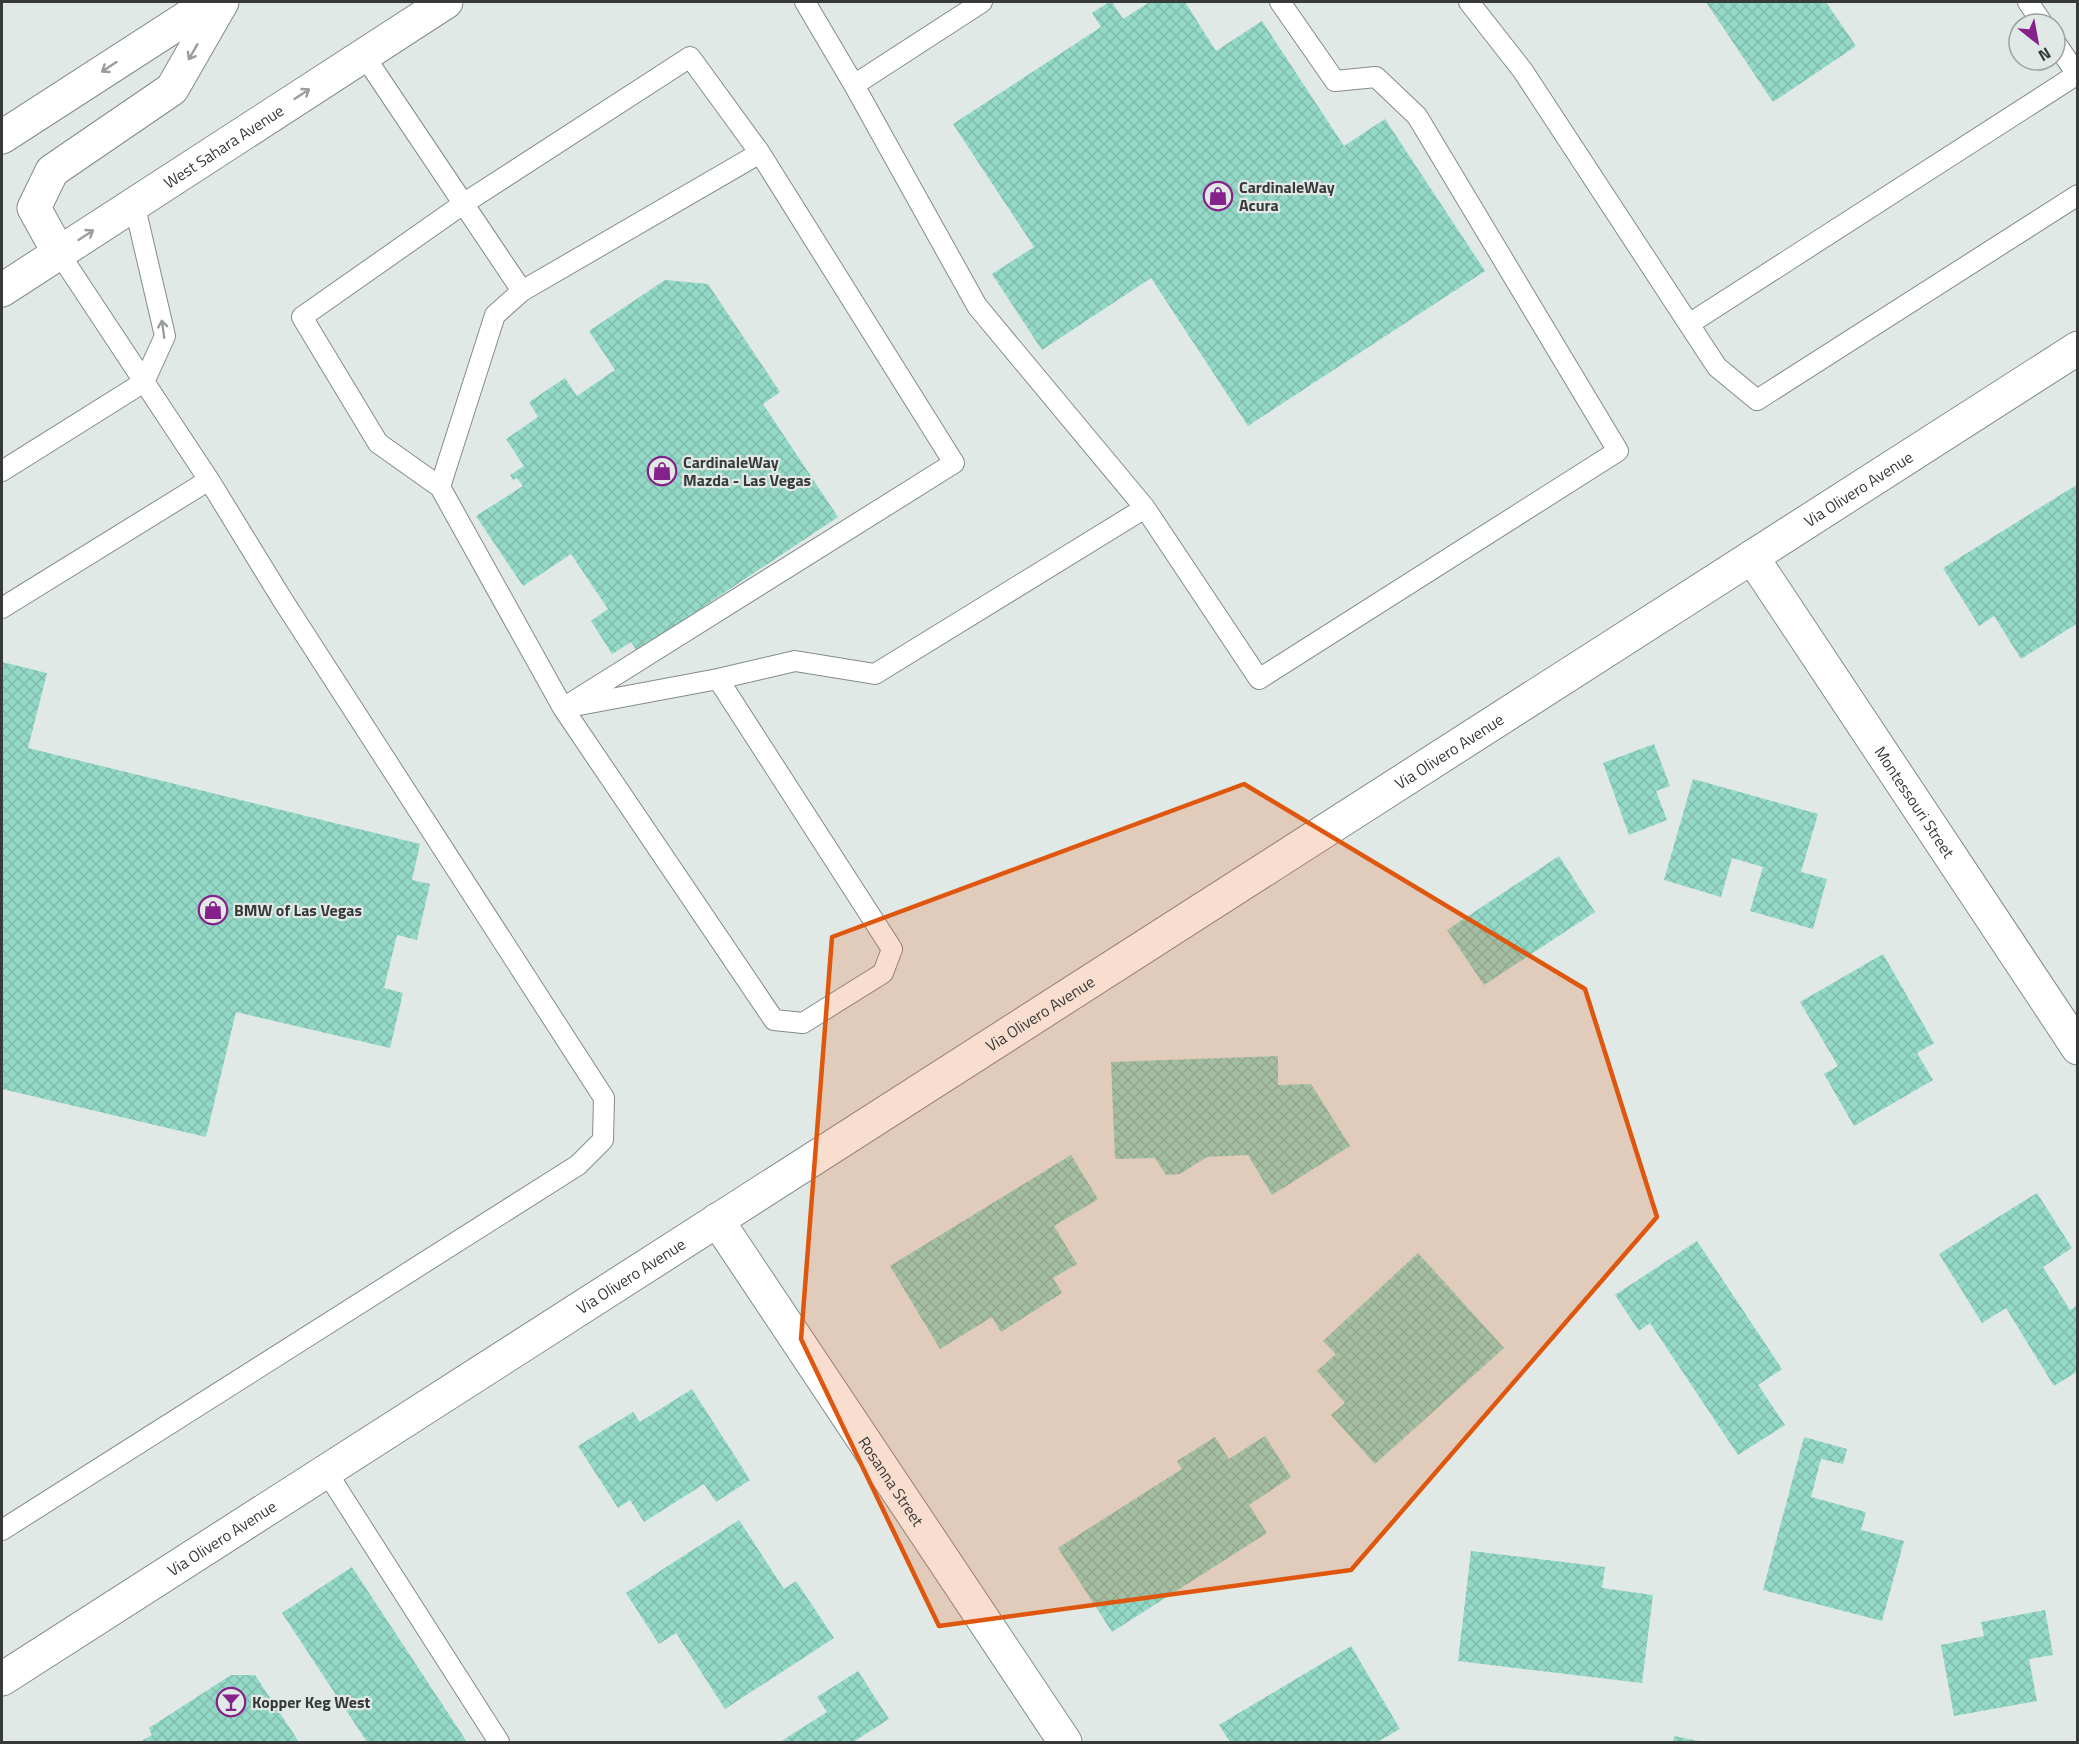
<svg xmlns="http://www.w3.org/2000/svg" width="2079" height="1744" viewBox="0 0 2079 1744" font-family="'Titillium Web',sans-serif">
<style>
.building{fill:url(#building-cross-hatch)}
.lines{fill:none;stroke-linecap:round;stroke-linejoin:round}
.service-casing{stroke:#848b89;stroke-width:22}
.minor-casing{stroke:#848b89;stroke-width:35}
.primary-casing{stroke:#848b89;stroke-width:35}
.service{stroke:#fff;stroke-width:20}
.minor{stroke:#fff;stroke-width:33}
.primary{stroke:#fff;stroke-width:33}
.oneway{stroke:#9b9c9c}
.marked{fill:#df570e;fill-opacity:0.2;stroke:#df570e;stroke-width:4.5;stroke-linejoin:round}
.labels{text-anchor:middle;stroke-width:4.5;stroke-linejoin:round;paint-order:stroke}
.street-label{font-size:16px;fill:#373a39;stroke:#e1e9e6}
.poi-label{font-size:16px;font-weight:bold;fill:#373a39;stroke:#e1e9e6;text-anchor:start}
</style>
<defs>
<pattern id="building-cross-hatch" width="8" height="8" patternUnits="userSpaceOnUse" patternTransform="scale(1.5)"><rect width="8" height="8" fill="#94d9c7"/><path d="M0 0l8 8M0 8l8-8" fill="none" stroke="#80bbac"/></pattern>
</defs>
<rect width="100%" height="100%" fill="#e1e9e6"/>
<path class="building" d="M1109,2h3l11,17 27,-17h35l31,49 46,-30 82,125 41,-27 100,152 -237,155 -97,-148 -109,72 -50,-76 42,-27 -81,-123 148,-97 -9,-14z
M1706,2h120l30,44 -83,56z
M665,280l43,4 72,108 -17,12 75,113 -201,134 -6,-9 -19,12 -21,-33 17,-12 -37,-55 -48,32 -47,-70 47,-30 -6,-8 -4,2 -3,-5 14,-9 -18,-27 32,-22 -9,-15 36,-24 12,18 38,-26 -26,-39z
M2078,484v139l-57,36 -27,-43 -15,10 -36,-58z
M2,662l45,11 -19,75 392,96 -8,36 18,4 -13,56 -20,-5 -13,53 19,5 -13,55 -154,-36 -30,125 -204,-48z
M1654,744l16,42 -14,5 11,29 -38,15 -26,-72z
M1693,779l125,35 -17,58 26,7 -14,50 -63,-18 13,-44 -31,-9 -11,39 -57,-17z
M1559,856l36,56 -111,73 -37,-55z
M1883,954l51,89 -17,10 16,27 -79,46 -30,-52 14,-8 -38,-64z
M1278,1056v29l33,-1 39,62 -78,49 -24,-40 -41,2 -27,17 -14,1 -11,-17 -40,1 -4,-97z
M1071,1155l27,44 -44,27 23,38 -24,14 9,15 -61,39 -9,-15 -52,32 -50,-83z
M2037,1193l35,55 -29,19 27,43 8,-5v66l-24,15 -48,-78 -24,15 -43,-69z
M1697,1241l85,128 -24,16 27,40 -47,30 -88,-132 -11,8 -24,-36z
M1418,1253l86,95 -129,116 -44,-49 14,-12 -28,-32 19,-17 -13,-13z
M692,1389l58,91 -34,22 -12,-18 -60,38 -14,-22 -12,8 -40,-62 55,-34 7,10z
M1265,1436l26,41 -42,28 18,28 -155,99 -54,-84 124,-79 -5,-8 38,-24 14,22z
M1804,1437l43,12 -4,15 -22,-5 -10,38 55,15 -5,18 43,11 -22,80 -119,-31z
M739,1520l45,69 12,-8 38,57 -109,71 -49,-76 -17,11 -33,-51z
M1471,1551l134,16 -3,21 51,7 -11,88 -184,-22z
M352,1567l115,175h-100l-85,-129z
M2045,1610l8,45 -24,4 8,42 -83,15 -13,-71 43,-9 -3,-14z
M1351,1646l49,83 -23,13h-147l-11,-17z
M858,1671l31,48 -36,23h-73l47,-30 -10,-15z
M231,1675h24l44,67h-159l12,-7 -3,-7z
M1674,1736l25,5v1h-26z"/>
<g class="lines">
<g class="service-casing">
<path id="service" d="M805,2l49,83
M982,2l-128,83 123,221 168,202 114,171 359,-228 -201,-335 -41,-39 -41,4 -55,-79
M1469,2l54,69 194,296 40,33 321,-205
M2028,2l15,22
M2055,42l23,34
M363,54l159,237 -27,24 -55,172 123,221 155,-29 77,-18 80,13 270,-166
M59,253l150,227
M522,291l238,-138 194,310 -391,245 211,312 29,3 80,-50 9,-24 -174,-270
M1689,324l387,-249
M2,471l142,-89 21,-46 -31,-133
M440,487l-62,-44 -76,-126 161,-113 227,-147 70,96
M2,608l207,-128 73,119 322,499 -1,42 -25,25 -576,365
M326,1471l173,271"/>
</g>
<g class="minor-casing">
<g id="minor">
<path id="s1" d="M1752,557l326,491"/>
<path id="s2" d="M717,1220l348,522"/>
<path id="s3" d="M2,1679l2076,-1331"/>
</g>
</g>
<g class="primary-casing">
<g id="primary">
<path d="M2,137l209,-135"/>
<path d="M59,253l-25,-45 18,-37 120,-82 50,-87"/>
<path id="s4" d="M2,290l444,-288"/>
</g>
</g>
<use href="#service" class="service"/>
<use href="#minor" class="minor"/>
<use href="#primary" class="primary"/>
</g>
<defs><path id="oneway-shaft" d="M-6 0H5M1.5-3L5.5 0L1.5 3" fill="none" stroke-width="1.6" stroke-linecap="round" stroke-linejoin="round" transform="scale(1.5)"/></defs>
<g class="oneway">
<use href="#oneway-shaft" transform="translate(193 52) rotate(120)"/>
<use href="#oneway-shaft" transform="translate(109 67) rotate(147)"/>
<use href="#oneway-shaft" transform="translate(302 94) rotate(-33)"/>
<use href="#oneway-shaft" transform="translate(86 235) rotate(-33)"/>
<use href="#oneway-shaft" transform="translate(163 329) rotate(-98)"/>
</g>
<path class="marked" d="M1244,784l341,205 72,228 -306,353 -412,56 -138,-287 31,-402z"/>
<defs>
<g id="shop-ring" transform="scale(1.5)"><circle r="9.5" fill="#e1e9e6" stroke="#85218a" stroke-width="1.5"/><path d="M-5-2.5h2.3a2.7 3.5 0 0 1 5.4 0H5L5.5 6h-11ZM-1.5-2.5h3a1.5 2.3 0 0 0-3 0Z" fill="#85218a"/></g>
<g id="bar-ring" transform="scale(1.5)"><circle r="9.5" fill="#e1e9e6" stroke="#85218a" stroke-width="1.5"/><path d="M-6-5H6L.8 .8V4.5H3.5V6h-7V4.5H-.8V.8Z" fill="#85218a"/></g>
</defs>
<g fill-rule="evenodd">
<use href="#shop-ring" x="1218" y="196"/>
<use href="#shop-ring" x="662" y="471"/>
<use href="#shop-ring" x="213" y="910"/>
<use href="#bar-ring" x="231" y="1702"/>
</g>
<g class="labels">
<g class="street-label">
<text dy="6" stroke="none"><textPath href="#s4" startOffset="264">West Sahara Avenue</textPath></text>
<text dy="6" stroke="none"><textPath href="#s3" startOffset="2205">Via Olivero Avenue</textPath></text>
<text dy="6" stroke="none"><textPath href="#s3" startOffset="1719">Via Olivero Avenue</textPath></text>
<text dy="6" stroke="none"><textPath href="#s1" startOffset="294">Montessouri Street</textPath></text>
<text dy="6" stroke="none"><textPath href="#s3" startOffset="1233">Via Olivero Avenue</textPath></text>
<text dy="6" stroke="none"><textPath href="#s3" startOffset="747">Via Olivero Avenue</textPath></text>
<text dy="6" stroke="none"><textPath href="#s2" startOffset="314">Rosanna Street</textPath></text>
<text dy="6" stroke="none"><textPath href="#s3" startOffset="261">Via Olivero Avenue</textPath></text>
</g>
<g class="poi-label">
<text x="1239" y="193">CardinaleWay<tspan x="1239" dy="18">Acura</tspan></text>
<text x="683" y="468">CardinaleWay<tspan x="683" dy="18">Mazda - Las Vegas</tspan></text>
<text x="234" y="916">BMW of Las Vegas</text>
<text x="252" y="1708">Kopper Keg West</text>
</g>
</g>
<rect width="2079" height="1744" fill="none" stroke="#373a39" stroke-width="6"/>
<g transform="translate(2037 42) rotate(149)"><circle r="28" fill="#e1e9e6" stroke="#9da3a1" stroke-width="1.5"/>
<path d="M0-4.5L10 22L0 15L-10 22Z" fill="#85218a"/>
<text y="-9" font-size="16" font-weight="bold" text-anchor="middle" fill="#373a39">N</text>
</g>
</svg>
